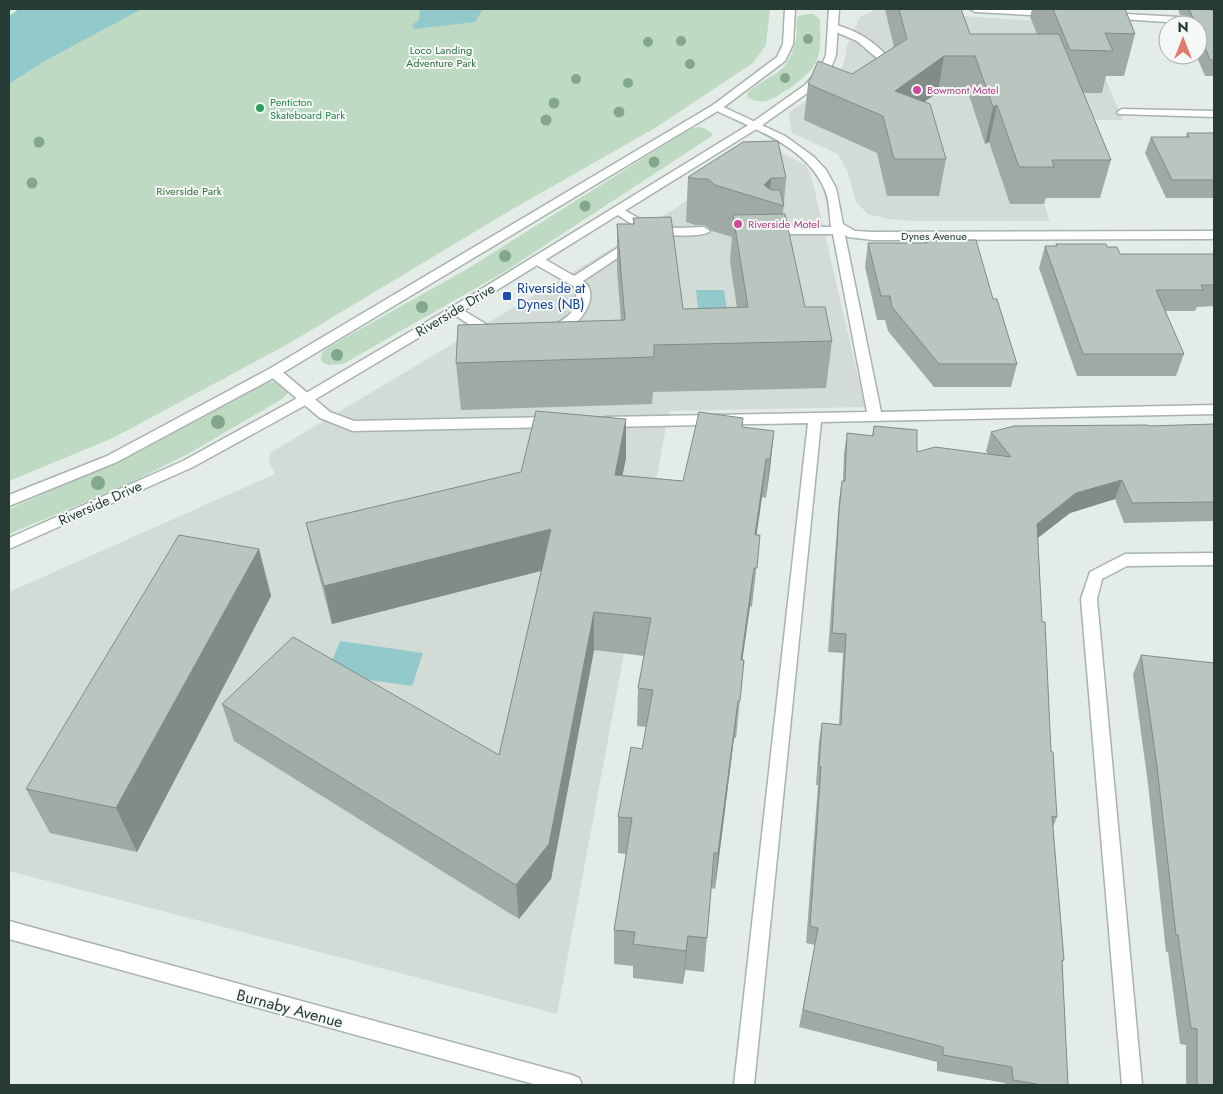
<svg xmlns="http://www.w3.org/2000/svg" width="1223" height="1094" viewBox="0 0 1223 1094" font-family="Jost,sans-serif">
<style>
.built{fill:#d2dbd6}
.green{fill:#bfdac3}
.water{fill:#92c9ca}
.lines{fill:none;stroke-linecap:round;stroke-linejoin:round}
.service-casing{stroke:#a7b3ad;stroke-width:3}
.minor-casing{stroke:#a7b3ad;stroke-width:3}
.tertiary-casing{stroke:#a7b3ad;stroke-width:3}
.service{fill:#fff;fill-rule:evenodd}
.minor{fill:#fff;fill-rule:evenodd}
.tertiary{fill:#fff;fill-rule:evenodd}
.tree{fill:#83a78d}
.wall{fill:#9faaa5}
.shaded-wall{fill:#828b86}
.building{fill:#b9c6c0;stroke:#828b86}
.hotel-dot{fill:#d1479c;stroke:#f4f8f6;stroke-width:2}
.leisure-dot{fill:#2e9e5b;stroke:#f4f8f6;stroke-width:2}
.transit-dot{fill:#1a4fb4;stroke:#f4f8f6;stroke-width:2}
.labels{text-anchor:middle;stroke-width:4;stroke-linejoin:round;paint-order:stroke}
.far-park-label{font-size:11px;fill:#346e43;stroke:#f4f8f6}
.far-hotel-label{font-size:11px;fill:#b23c85;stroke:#f4f8f6;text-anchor:start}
.far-leisure-label{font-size:11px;fill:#27864d;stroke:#f4f8f6;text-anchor:start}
.far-street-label{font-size:11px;fill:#253b33;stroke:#f4f8f6}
.transit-label{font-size:14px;fill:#164399;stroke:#f4f8f6;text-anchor:start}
.street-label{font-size:14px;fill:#253b33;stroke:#f4f8f6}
.near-street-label{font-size:16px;fill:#253b33;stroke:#f4f8f6}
</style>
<rect width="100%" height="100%" fill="#e4ece7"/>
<path class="built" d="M876,10l206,14 41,96h-109l36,101h-135l-27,-2 -20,-5 -12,-12 -8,-30 -10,-18 -46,-21 -3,-16 2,-6 18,-12 29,-26 6,-10 3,-17 13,-29z
M769,146l37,19 6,14 53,228 -196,4 -112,603 -548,-143v-279l266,-118 -6,-12 1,-9 313,-187 88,-55z"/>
<path class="green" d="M142,9h628l-4,36 -13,18 -98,65 -139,79 -228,137 -175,94 -104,43v-397l36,-23z
M809,14h4l7,5c0,14 2,30 -4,43 -5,13 -34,33 -47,38 -7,3 -16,1 -22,-3l1,-5c26,-21 39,-15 48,-53 2,-7 -1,-16 2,-23z
M698,127l6,1 8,5v3l-208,136 -161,92 -15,1 -6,-3 -1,-5 2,-6 11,-7 133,-75 223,-140z
M269,382h9l10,7v4l-6,6 -94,55 -60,30 -119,50v-25l120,-52z"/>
<path class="water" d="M19,9h123l-97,52 -36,23v-68z
M420,9h63l-8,13 -61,7 -2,-4 7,-5z
M696,290h28l5,34 -29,1z
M340,641l83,12 -11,33 -85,-12z"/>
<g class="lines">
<g class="service-casing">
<path id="service" d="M833,24c22,6 41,16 55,34l-1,13 -4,3h-8l-1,-2 4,-4v-9l-21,-18 -28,-12 -1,-2z
M1122,109l92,2v6l-96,-3 -1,-2z
M617,206l34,19 26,3 27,-1 6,4c-8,8 -55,4 -66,0 -11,-5 -21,-13 -31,-19l-2,-2z
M837,222l6,4 38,186 333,-7v9l-393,8 -67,663h-20l74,-662 -202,4 -5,-2 -2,-3 2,-3 5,-2 261,-5 -34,-178h-63l-6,-4 6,-4 61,1 2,-4z
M633,238l6,4 -2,3 -54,36c24,17 -16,60 -36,55l-1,-3 1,-3c19,-13 34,-17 28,-43l-42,-24 -2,-3 2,-3h8l33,19z
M456,306l43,26 1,3 -1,3h-10l-37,-25 -2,-3 2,-3z
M274,368l5,1 51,43 24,9 199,-4 5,2 2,3 -2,3 -5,2 -200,4 -33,-13 -51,-43 -2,-3z
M1214,553v12l-87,1 -25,13 -5,20 45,486h-20l-41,-486 9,-27 35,-18z"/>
</g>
<g class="minor-casing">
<path id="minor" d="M970,9c14,-1 77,-3 85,4l-5,3 -75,-4z
M1108,13l106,6v6l-109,-7v-4z
M717,104l68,32 29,21 12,13 10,18 7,36 12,7 18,1 341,-1v8l-341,1 -25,-3 -17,-11c-2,-12 -1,-26 -7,-38 -19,-43 -71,-59 -111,-79l-1,-2 1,-2z
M9,921l563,154 7,3 3,7h-45l-528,-146z"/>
</g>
<g class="tertiary-casing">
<path id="tertiary" d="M785,9h10l-2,35 -8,17 -64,48 -442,266 -162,87 -108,44v-11l98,-39 162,-87 444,-264 64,-48 6,-13z
M829,9h10l-3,46 -5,13 -18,21 -55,39 -298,185 -149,89 -118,65 -184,82v-11l174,-77 118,-65 151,-89 298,-183 55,-39 16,-18 5,-12z"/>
</g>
<use href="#service" class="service"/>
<use href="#minor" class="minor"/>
<use href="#tertiary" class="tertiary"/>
</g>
<g class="tree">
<circle cx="808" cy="39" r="5"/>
<circle cx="681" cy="41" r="5"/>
<circle cx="648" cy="42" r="5"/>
<circle cx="690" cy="64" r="5"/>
<circle cx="785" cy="78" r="5"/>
<circle cx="576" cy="79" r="5"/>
<circle cx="628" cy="83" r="5"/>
<circle cx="554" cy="103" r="5.5"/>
<circle cx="619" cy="112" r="5.5"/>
<circle cx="546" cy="120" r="5.5"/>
<circle cx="39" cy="142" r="5.5"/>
<circle cx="654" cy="162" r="5.5"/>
<circle cx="32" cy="183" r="5.5"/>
<circle cx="585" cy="206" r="5.5"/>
<circle cx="505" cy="256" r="6"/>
<circle cx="422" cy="307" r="6"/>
<circle cx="337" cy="355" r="6"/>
<circle cx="218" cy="422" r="7"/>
<circle cx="98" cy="483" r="7"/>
</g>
<path class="wall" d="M885,9h76l9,25h67l-7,-17 2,-8h93l10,25 -11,42h-18l-4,17h-19l28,67 -11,38h-54l-2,6h-34l-21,-62 -4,2 -17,-52h-30l-14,10 22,57 -7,37h-52l-10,-43 -73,-33 4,-36 44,-10 42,-27z
M1178,9h36v67h-9l-9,-21h2v-30h-14l3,-9 -7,-1z
M1187,133h27v65h-48l-21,-45 6,-16h35z
M688,177l98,1 -3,36 22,93 27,34 -6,47 -173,4 -1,12 -191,6 -5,-47 165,-43 -4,-49v-47h16v-6l50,91 54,-1 -7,-47 2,-24 -20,-6 -7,-6h-10l-9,-3z
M926,240l67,59 24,65 -6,23h-77l-46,-56 -3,-11h-8l-12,-53 3,-24h57z
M1056,244l51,3 13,7h93l1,-3v55l-17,1 -2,4h-30l19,43 -8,22h-99l-38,-108 6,-22h10z
M626,419v39l-4,17 61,6 59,-54 32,4 -8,67 -4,-1 -6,38h4l-8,72 -2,-1 -8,54h2l-8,78h-2l-19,151 -4,-1 -7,84 -19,-2 -2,14 -50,-6v-12l-19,-2v-34l12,-76 -8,-1v-36l24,-68 4,-22 -9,-1 1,-38 6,-32 -50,-6 -43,229 -32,40 -285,-178 -12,-37 277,51 42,-184 -209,53 -17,-63 -9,-38 215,-51z
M1214,424v97l-90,2 -9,-24 -45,14 -32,25 4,84 9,129 6,66 -4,10 11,133 -2,3 6,122h-63v-2l-68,-12v-9l-138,-35 16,-82 -9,-2 12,-158h-2l3,-43 3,-19 17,2 4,-72 -15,-1 11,-152 3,-19h1l1,-28 3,-20 25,3 2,-10 43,26 71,2 -2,-3 5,-19z
M259,549l12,47 -134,256 -87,-19 -24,-44z
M1141,655l73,430h-28v-40l-6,-1 -12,-92h-2l-18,-168 -15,-110z"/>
<path class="shaded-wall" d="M944,56l-6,36 -49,35 6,-36z
M997,105l-8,37 -4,2 8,-37z
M771,178l-2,24 -5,-17z
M626,419v39l-11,55v-38z
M774,431l-4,39 -4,28 4,-39z
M766,459l-4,38 -11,76 4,-38z
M1122,480l-7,19 -45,14 -39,30 6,-19 39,-31z
M551,529l1,39 -220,56 -8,-38z
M259,549l12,47 -134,256 -21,-44z
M754,568l-4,38 -13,92 4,-38z
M594,612v38l-43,229 -32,40 -3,-34z
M738,701l-4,37 -19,151 3,-36z
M688,936l-3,34 -2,14 3,-33z"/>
<path class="building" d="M899,9h62l9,25h89l52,126h-59l2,7h-35l-22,-62 -4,2 -18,-51h-31l-49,35 35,13 16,55h-52l-11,-43 -75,-32 10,-23 34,13 55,-35z
M1053,9h72l10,25 -30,-1 8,18 -43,-1z
M1189,9l25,1v50h-4l-12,-30v-5h-2z
M1187,133h27v47h-42l-21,-43h38z
M778,141l8,37h-15l-7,7 7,5h9l4,16 -69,-21 -7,-6h-11l-9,-2 55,-35z
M785,214l20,93h20l7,34 -178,4v12l-198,6 2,-38 167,-5 -8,-96h17l-1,-6 38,-1 12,92 65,-2 -15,-92z
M926,240h50l17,59h4l20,65h-78l-47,-57 -2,-11h-9l-13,-53h59z
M1056,244h50l1,3h10l3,7h94v31h-13l2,5h-47l28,64h-101l-38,-108h12z
M536,411l90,8 -11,56 68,6 16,-69 44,6 -1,9 32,4 -4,28h-4l-11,76h5l-3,33h-3l-13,92h3l-4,41h-2l-20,152h-4l-7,85 -19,-2 -2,15 -53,-7 2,-12 -21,-2 18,-112 -14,-1 13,-70 11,2 11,-59 -15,-2 13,-70 -57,-6 -45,232 -33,41 -294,-181 71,-67 206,118 52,-226 -227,57 -18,-63 215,-51z
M1214,424v78l-82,1 -10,-23 -46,13 -39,31 5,98h3l6,129 2,1 4,65 -5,-1 12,144h-2l6,125h-26l-29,-5 -1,-13 -69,-12v-8l-140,-37 15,-82 -8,-2 11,-159h-2l3,-44 19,2 5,-91 -14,-1 7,-122 3,-30h3l2,-48 26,3 1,-10 43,4v22l18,-5 76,10 -20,-25 23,-6 134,-1 1,1z
M179,535l80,14 -143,259 -90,-19z
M1141,655l73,8v422h-17v-56l-6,-1 -13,-93h-2l-19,-169z"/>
<g class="hotel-dot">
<circle cx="917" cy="90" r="5"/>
<circle cx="738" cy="224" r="5"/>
</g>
<circle class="leisure-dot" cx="260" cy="108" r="5"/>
<rect class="transit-dot" x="502" y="291" width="10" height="10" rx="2.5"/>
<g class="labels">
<g class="far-park-label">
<text x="441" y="54">Loco Landing<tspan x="441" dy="13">Adventure Park</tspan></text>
<text x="189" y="195">Riverside Park</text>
</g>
<g class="far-hotel-label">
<text x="927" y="94">Bowmont Motel</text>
<text x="748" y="228">Riverside Motel</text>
</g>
<g class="far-leisure-label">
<text x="270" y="106">Penticton<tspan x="270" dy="13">Skateboard Park</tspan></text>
</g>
<g class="far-street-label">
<text x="934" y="240">Dynes Avenue</text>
</g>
<g class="transit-label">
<text x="517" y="293">Riverside at<tspan x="517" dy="16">Dynes (NB)</tspan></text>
</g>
<g class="street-label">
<text transform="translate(455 310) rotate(-31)" y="5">Riverside Drive</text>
<text transform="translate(100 503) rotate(-24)" y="5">Riverside Drive</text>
</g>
<g class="near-street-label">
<text transform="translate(290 1008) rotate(15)" y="6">Burnaby Avenue</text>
</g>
</g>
<rect width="1223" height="1094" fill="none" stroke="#253b33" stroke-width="20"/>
<g transform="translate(1183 40)"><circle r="24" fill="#f4f8f6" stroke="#a1aca8"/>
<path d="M0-4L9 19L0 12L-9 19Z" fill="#e3796b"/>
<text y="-8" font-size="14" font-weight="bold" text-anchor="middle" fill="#253b33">N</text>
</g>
</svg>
